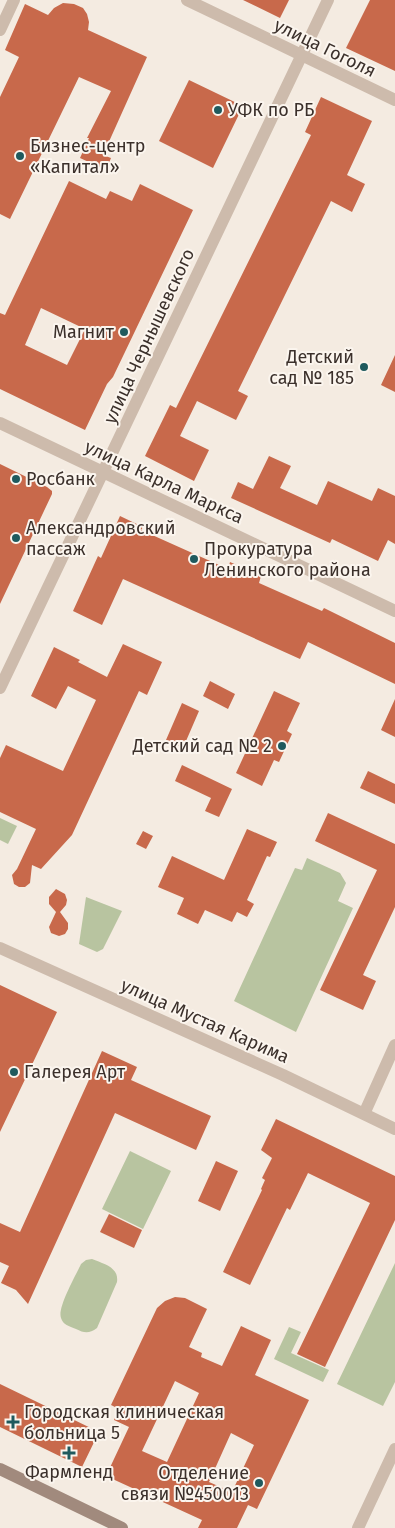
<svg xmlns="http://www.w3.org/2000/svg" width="395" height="1528" viewBox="0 0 395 1528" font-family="'Fira Sans',sans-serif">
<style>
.green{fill:#b8c4a0}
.building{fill:#c8694b;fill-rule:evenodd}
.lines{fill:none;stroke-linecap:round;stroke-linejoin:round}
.minor{stroke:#cdbbac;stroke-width:12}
.tertiary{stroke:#cdbbac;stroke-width:12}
.secondary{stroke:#a18a7d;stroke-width:12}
.poi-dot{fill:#1f5a5e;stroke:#fbf5ee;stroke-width:2}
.labels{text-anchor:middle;stroke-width:4;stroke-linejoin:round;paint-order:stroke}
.street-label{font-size:18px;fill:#3b302b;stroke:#fbf5ee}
.poi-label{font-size:18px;fill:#3b302b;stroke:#fbf5ee;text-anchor:start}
</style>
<rect width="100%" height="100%" fill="#f4ebe1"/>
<path class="green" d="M0,818l17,8 -9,18 -8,-4z
M307,858l33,15 6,10 -8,18 15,7 -57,124 -62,-31 61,-133 7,2z
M86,897l36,14 -19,38 -6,3 -18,-8z
M130,1151l41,20 -28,58 -41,-20z
M92,1259c12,5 27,8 25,23l-20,46c-8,6 -13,5 -21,1 -7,-3 -13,-4 -15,-11 -4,-10 15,-43 20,-54l5,-4z
M395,1263v119l-12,24 -46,-22z
M289,1327l12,5 -10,21 38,17 -6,12 -49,-23z"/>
<path class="building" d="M243,0h46l-9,18z
M370,0h25v71l-49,-23z
M63,3l11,1 9,4 4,6 2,8 -1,8 59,27 -44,98 8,3 -5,12 -26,-12 9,-20h-2l24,-47 -32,-14 -69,142 -10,-5v-117l19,-40 -14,-7 20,-46 23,11 6,-7z
M189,80l54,26 -30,62 -54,-27z
M321,97l51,24 -25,54 18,9 -13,28 -21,-11 -93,190 10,5 -12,24 -39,-19 -17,35 29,14 -15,31 -49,-25 25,-51 6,3 135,-273 -6,-3z
M69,181l37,18 4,-8 22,10 8,-17 53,26 -80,167 -6,7 -22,46 -85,-41v-76l5,2zM41,308l44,21 -18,36 -42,-20z
M395,355v37l-14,-7z
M269,456l22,10 -11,22 37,17 11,-24 44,20 6,-13 17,8v48l-7,-4 -10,21 -46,-22 -2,4 -99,-45 7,-16 15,7z
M0,464l47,23 5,4v3l-52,110z
M120,516l23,11 -2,3 87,39 2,-7 31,14 -2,7 63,28 2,-3 71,35v41l-87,-42 -8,17 -177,-80 -21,46 -29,-14 25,-55 3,2z
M123,644l39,18 -15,33 -8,-4 -67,144 -31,34 -9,-4 -2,18 -5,4h-6l-5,-3 -2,-9 5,-6 19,-40 -36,-17v-54l6,-13 57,26 33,-71 -28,-14 -12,23 -25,-13 23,-49 26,13 -2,2 29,15z
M210,681l25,13 -7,15 -25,-13z
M274,691l26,12 -13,28 5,3 -13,28 -5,-2 -12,26 -26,-13z
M395,699v38l-14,-7z
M182,703l17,8 -16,37 -17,-8z
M182,765l50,24 -13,28 -14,-6 6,-13 -36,-17z
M368,771l27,13v20l-35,-16z
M328,813l67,31v63l-32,68 13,6 -13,29 -43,-20 57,-120 -62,-29z
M247,829l30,13 -7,15 -3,-1 -20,44 7,4 -7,13 -10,-5 -5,10 -27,-12 -7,14 -21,-10 7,-16 -26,-11 14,-31 52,24z
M143,831l10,5 -7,13 -10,-5z
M56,889l9,5 2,6 -1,5 -6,7 8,11v6l-3,5 -6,2 -8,-3 -2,-6 7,-15 -7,-8v-7z
M0,985l57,27 -57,120z
M102,1051l35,16 -6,13 80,36 -15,34 -81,-37 -87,191 -12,-14 -15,-7 8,-17 -9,-4v-39l20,9z
M276,1119l119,57v44l-70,147 -28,-13 73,-151 -62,-30 -18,37 -3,-2 -37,77 -27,-13 39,-82 -1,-1 4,-9 -3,-2 10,-20 -11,-8z
M216,1161l22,10 -18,40 -22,-10z
M109,1214l33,16 -8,18 -34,-16z
M175,1297l10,1 22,11 -18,38 13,6 -1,4 21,9 19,-40 30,14 -16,35 54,25 -52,109 -9,-4 -11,23h-39l4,-8 -96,-44 23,-49 -15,-7 5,-11 -8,-4 46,-97 8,-7zM175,1381l24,12 -32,69 -25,-11zM231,1433l23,12 -22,47 -23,-10z
M0,1384l99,48 -17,35 -82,-40z"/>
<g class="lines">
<path class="minor" d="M187,0l208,100
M0,30l14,-30
M0,948l283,127 112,54
M364,1114l31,-69
M358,1528l37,-79"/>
<path class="tertiary" d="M0,423l395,188
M0,688l328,-688"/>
<path class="secondary" d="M0,1469l122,59"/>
</g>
<g class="poi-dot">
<circle cx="218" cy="110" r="5"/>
<circle cx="20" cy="156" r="5"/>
<circle cx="124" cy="332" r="5"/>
<circle cx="364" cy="367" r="5"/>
<circle cx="16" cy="479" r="5"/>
<circle cx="16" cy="538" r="5"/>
<circle cx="194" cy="559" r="5"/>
<circle cx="282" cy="746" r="5"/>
<circle cx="14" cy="1072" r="5"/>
<path d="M10.5 1414.5h5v5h5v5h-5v5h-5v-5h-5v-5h5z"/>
<path d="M66.5 1445.5h5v5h5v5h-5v5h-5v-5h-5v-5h5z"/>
<circle cx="259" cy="1483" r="5"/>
</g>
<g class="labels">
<g class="street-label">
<text transform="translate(325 48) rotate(26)" y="6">улица Гоголя</text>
<text transform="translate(149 336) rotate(-65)" y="6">улица Чернышевского</text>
<text transform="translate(164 482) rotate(25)" y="6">улица Карла Маркса</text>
<text transform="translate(205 1021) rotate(24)" y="6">улица Мустая Карима</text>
</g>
<g class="poi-label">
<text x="228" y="116">УФК по РБ</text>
<text x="30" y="152">Бизнес-центр<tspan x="30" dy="21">«Капитал»</tspan></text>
<text x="114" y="338" text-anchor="end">Магнит</text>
<text x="354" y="363" text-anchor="end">Детский<tspan x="354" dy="21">сад № 185</tspan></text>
<text x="26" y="485">Росбанк</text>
<text x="26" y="534">Александровский<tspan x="26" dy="21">пассаж</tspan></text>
<text x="204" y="555">Прокуратура<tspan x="204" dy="21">Ленинского района</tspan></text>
<text x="272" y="752" text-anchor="end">Детский сад № 2</text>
<text x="24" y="1078">Галерея Арт</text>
<text x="24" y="1418">Городская клиническая<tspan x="24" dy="21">больница 5</tspan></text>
<text x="69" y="1478" text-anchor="middle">Фармленд</text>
<text x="249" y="1479" text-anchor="end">Отделение<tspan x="249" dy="21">связи №450013</tspan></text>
</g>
</g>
</svg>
